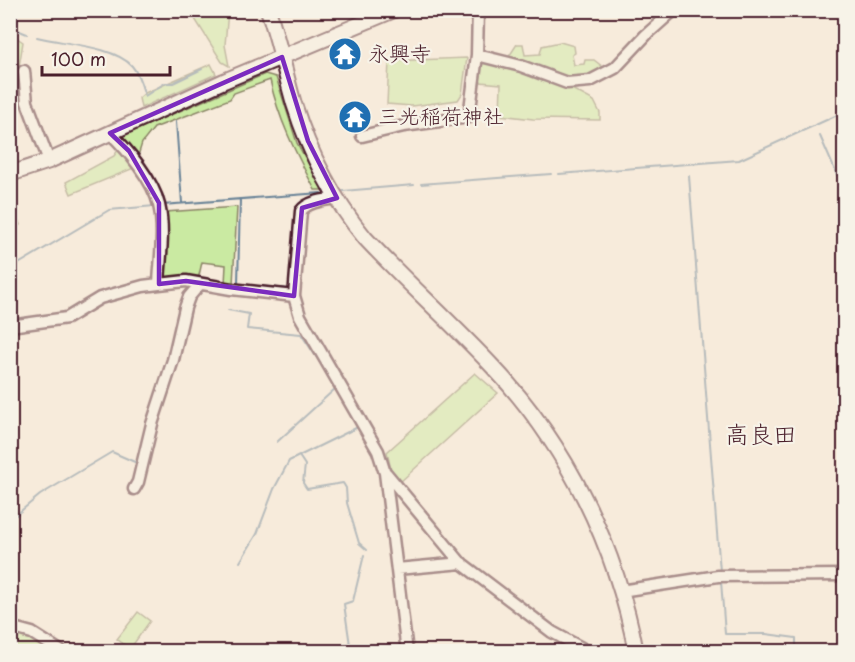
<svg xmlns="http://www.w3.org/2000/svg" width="855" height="662" viewBox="0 0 855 662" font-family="'Playpen Sans','Klee One',sans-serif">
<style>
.green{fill:#caeaa2;stroke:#8a8466;stroke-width:1.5}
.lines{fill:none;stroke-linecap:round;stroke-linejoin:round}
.stream{stroke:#698397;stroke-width:2}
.street-casing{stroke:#4a1f2b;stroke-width:15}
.secondary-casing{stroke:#4a1f2b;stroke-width:18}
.street{stroke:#f7f3e8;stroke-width:10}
.secondary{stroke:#f7f3e8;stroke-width:14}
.marked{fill:none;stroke:#7b2cbf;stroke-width:4.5;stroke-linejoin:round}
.labels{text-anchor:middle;stroke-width:4.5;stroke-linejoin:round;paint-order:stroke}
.poi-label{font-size:21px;fill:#4a1f2b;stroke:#f7f3e8;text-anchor:start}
.quarter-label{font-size:24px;fill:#4a1f2b;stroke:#f7f3e8}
</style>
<rect width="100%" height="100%" fill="#f7ebdb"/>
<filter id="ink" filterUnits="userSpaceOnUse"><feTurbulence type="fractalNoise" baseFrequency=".0167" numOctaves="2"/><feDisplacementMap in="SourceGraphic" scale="12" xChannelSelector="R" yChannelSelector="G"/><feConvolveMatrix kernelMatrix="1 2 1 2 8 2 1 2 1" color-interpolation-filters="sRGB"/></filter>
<g filter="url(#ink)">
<path class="green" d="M190,11h38l-3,34 4,21 -7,-4z
M10,33l13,9 -4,25 -8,-1z
M560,42l14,4 1,7 -3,2 2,10 10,-1 1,-4h9l9,7 -1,3 -22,8 -10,1 -62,-21 9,-14h6l2,11 15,-1 2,-8z
M467,58l-5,36 -4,6 -46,6 -25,-2 2,-43z
M482,60l57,15 29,12 26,14 6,12v7l-67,-1 -33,-4 1,-31 -21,-2z
M211,64l5,10 -75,34 -2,-10 6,-5z
M265,74l11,3 21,66 26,47h-8c-19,-37 -36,-69 -45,-110l-36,13 -4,6 -76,29 -12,15 -4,13 -16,-20z
M118,150l11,9 5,9 -63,26 -5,-12 48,-26z
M237,207l-4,77h-8l1,-19 -24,-3 -4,18 -35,-2 2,-66z
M11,210h4l5,15 -9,5z
M475,373l23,20 -99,90 -7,-9 -5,-22z
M138,612l12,9 -20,28 -13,-10z
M10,631l32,11 13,9h-44z"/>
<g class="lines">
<path class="stream" d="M10,27l17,7
M37,37c27,7 77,9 95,29 7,8 10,20 13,30l20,-13h8l29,-14
M176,122l6,81
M820,136l24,55
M559,174l180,-14 105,-48
M689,176l31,395
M421,184l130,-10
M343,191l71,-6
M240,199l-2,85 51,5
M162,205l159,-12
M10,269l99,-59 46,-4
M228,310l21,4 -2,15 54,5 26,39
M277,442l59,-54
M299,456l6,9 -2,18 4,6 36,-6 3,5 1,15 12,40 8,7
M10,520l30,-25 72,-43 25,11
M240,562l17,-28 17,-45 15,-28 69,-34
M721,581l4,53h41l30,4v14
M354,652l-4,-7 -6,-41 9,-3 11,-46"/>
<g class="street-casing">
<path id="street" d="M477,55l44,11 46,17 23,-2 25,-13 31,-33 28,-25
M24,71l3,31 22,59
M110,133c18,17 43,47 49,72 6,25 1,54 0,79
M362,136l42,-10 65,-9 8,-62 1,-45
M337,198c-12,2 -29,3 -36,13l-7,85 6,20 78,135 7,22 22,179
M10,326l57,-8 33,-20 43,-12 16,-2 27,-3 45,8 63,7
M386,473l74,89 92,70 37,20
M134,489l4,-7 14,-58 21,-64 12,-52 4,-11 11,-13
M397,569l65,-6
M622,592l5,-2 91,-14 126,-1
M10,627l22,6 30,19"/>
</g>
<g class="secondary-casing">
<path id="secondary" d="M268,10c11,31 17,63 26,94 15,48 39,95 71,134 41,44 87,85 128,129 74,78 123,179 143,285
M10,174l39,-13 175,-80 170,-71"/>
</g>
<use href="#street" class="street"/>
<use href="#secondary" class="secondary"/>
</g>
</g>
<path d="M0 0H855V662H0ZM282,57l26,84 29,57 -35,10 -8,88 -108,-15 -27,3v-81l-30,-52 -19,-18z" fill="#f7ebdb" fill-opacity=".55" fill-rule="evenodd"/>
<path class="marked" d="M282,57l26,84 29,57 -35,10 -8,88 -108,-15 -27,3v-81l-30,-52 -19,-18z"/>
<defs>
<g id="temple-disc" transform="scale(1.725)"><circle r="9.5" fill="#1f6fb2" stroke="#f7f3e8"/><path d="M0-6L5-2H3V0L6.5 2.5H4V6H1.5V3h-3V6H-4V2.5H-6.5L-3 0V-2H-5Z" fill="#fff"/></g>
</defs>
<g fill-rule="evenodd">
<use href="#temple-disc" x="345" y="54"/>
<use href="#temple-disc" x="355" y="117"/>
</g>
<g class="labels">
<g class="poi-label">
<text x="368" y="61">永興寺</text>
<text x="378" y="124">三光稲荷神社</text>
</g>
<g class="quarter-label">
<text x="761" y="443">高良田</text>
</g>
</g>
<rect width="855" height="662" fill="none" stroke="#f7f3e8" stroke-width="36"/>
<rect x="18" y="18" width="819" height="626" fill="none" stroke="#4a1f2b" stroke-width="2" filter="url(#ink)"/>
<path d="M42 66v9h128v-9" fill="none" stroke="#4a1f2b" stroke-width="3"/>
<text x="51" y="66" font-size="18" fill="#4a1f2b" stroke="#f7f3e8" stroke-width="4.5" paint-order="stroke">100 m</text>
</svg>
